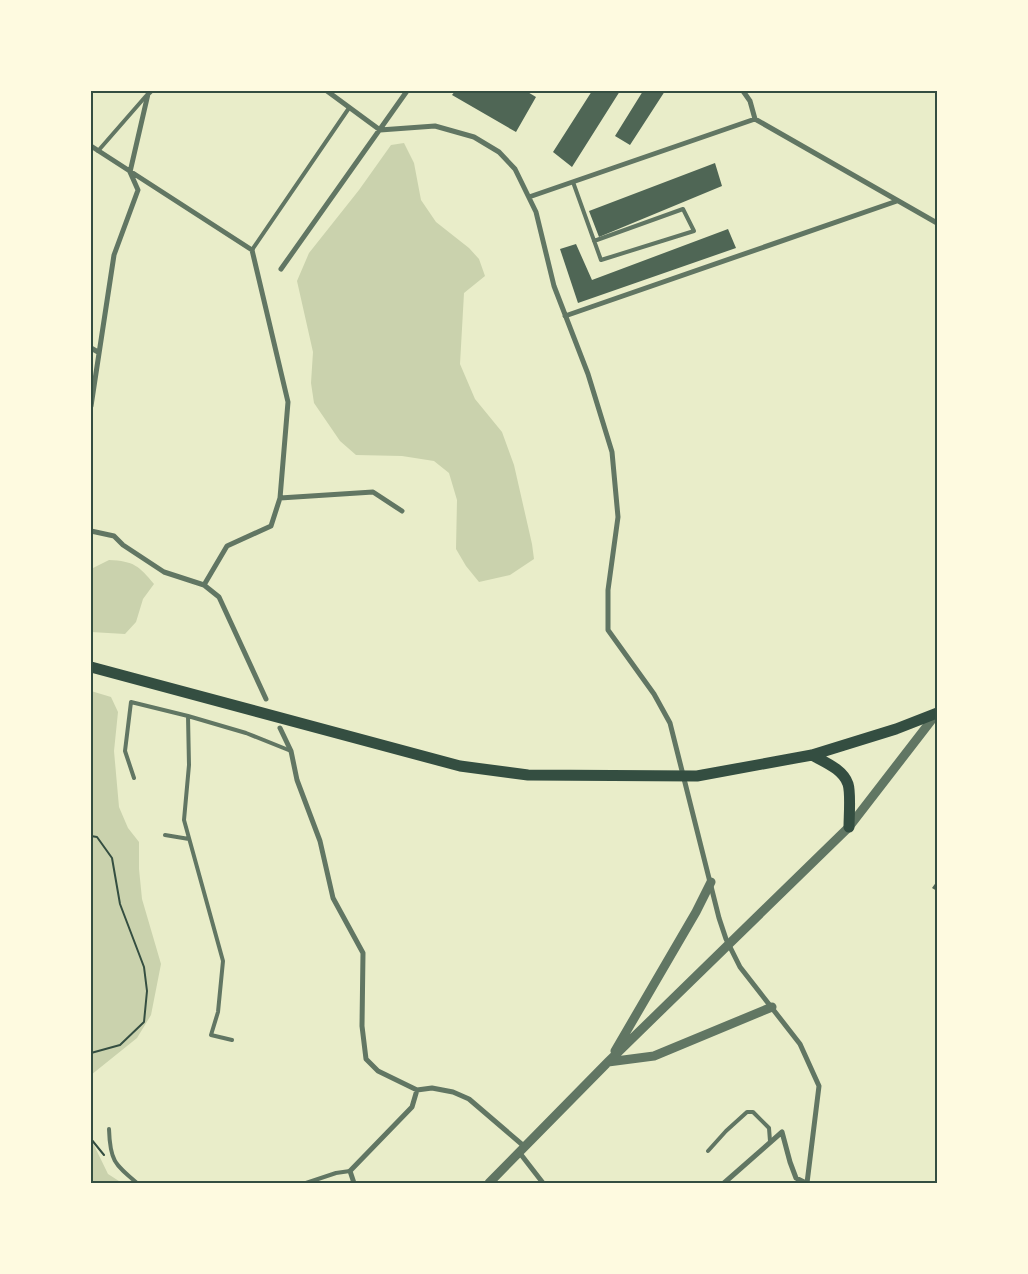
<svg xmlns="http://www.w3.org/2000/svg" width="1028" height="1274" viewBox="0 0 1028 1274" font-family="'Varela Round',sans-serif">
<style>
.green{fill:#cad2ad}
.building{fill:#4f6655}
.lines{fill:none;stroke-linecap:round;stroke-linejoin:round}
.path{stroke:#344e41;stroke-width:2}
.service{stroke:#617663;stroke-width:4}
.minor{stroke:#617663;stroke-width:5}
.tertiary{stroke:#617663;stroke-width:9}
.primary{stroke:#344e41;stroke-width:11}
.neatline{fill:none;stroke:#344e41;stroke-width:2}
</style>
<rect width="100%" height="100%" fill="#e9edc9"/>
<path class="green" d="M404,143l10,20 7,37 15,22 33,26 10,11 6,17 -21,17 -4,71 15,35 27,33 12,33 18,79 2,15 -24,16 -31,7 -13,-16 -10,-17 1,-49 -8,-27 -15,-12 -32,-5 -46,-1 -16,-14 -26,-38 -3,-20 2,-31 -16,-71 12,-28 50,-63 32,-45z
M109,560c25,1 30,6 45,24l-11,15 -7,23 -11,12 -34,-2v-63z
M91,691l20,6 7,15 -4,39 5,56 9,21 11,14v27l3,30 19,65 -10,51 -14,23 -46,37z
M91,1139l17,35 14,9h-31z"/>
<path class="building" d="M455,91h71l10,6 -20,35 -64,-37z
M592,91h28l-48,76 -19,-15z
M643,91h22l-35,54 -15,-9z
M715,163l7,23 -123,51 -10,-26z
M728,229l8,19 -158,55 -18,-54 16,-5 16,36z
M937,881v10l-5,-3z"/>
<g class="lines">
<path class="path" d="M91,836l6,1 15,21 8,46 24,63 3,24 -3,31 -24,23 -29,8
M91,1139l13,16"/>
<path class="service" d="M98,151l48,-55
M573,182l28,78 93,-29 -11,-22 -89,32
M252,250l97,-142
M134,778l-9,-27 6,-49 57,14
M165,835l24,4
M232,1040l-21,-5 7,-23 5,-51 -39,-141 5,-55 -1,-49 58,17 45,18
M109,1129c1,31 5,35 28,54
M708,1151l18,-20 21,-19h6l16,16 1,13
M306,1183l30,-10 14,-2"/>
<path class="minor" d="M327,91l53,39 55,-4 39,11 25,15 16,17 21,43 18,74 34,88 24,78 6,65 -10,73v40l46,64 16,29 49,195 7,21 14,28 60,77 19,42 -12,97
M743,91l7,10 5,18
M91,146l161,104 36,152 -8,96 -9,28 -44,20 -23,39
M529,197l226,-78 182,104
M281,269l126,-178
M565,316l332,-115
M91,348l7,4
M91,406l23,-151 24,-65 -8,-18 18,-78 3,-3
M280,498l93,-6 29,19
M91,531l23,5 9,9 41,27 40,13 15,12 47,102
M280,728l11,23 6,29 23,61 13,57 30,55 -1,73 4,33 12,12 39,19 15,-2 21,4 16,7 56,48
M519,1152l24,31
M354,1183l-4,-12 62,-64 5,-17
M724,1183l58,-51 8,30 6,16 10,5"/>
<path class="tertiary" d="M615,1051l81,-139 15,-30
M608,1062l46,-6 118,-49
M489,1183l119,-121 241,-235 88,-114"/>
<path class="primary" d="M91,667l369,99 68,9 169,1 115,-21 84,-26 41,-16
M812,755c12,7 31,14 36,29 3,9 1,33 1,43"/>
</g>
<rect width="1028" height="1274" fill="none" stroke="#fefae0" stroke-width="185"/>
<rect x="92" y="92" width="844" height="1090" class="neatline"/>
</svg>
